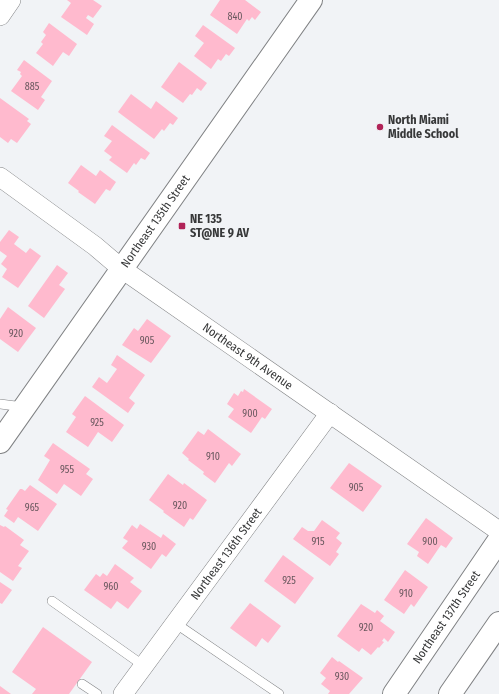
<svg xmlns="http://www.w3.org/2000/svg" width="499" height="694" viewBox="0 0 499 694" font-family="'Fira Sans Condensed',sans-serif">
<style>
.building{fill:#ffbace}
.lines{fill:none;stroke-linecap:round;stroke-linejoin:round}
.lane-casing{stroke:#808284;stroke-width:10}
.street-casing{stroke:#808284;stroke-width:20}
.secondary-casing{stroke:#808284;stroke-width:24}
.lane{stroke:#fff;stroke-width:9}
.street{stroke:#fff;stroke-width:19}
.secondary{stroke:#fff;stroke-width:22}
.poi-dot{fill:#b12358;stroke:#f1f3f6;stroke-width:1.5}
.labels{text-anchor:middle;stroke-width:4;stroke-linejoin:round;paint-order:stroke}
.number-label{font-size:10px;fill:#69585e}
.poi-label{font-size:12px;font-weight:bold;fill:#373839;stroke:#f1f3f6;text-anchor:start}
.street-label{font-size:12px;fill:#373839;stroke:#f1f3f6}
</style>
<rect width="100%" height="100%" fill="#f1f3f6"/>
<path class="building" d="M67,0h26l9,6 -9,12 -5,-3 -2,3 8,6 -7,11 -26,-18 10,-14z
M220,0h25l16,12 -6,8 -3,-3 -3,4 -2,-2 -10,15 -27,-19z
M49,23l28,21 -8,12 -6,-4 -10,14 -17,-13 7,-9 -2,-2 5,-7 -3,-3z
M203,25l32,23 -6,8 -3,-2 -5,7 -3,-2 -7,10 -17,-13 10,-13 -9,-7z
M24,60l28,21 -11,16 4,3 -7,10 -27,-19 11,-15 -2,-2 1,-2 -4,-2z
M179,62l28,21 -6,8 -4,-3 -5,7 -2,-1 -7,9 -22,-16z
M131,94l20,15 5,-8 22,17 -5,7 -3,-2 -6,8 -2,-2 -8,10 -36,-27z
M0,98l29,21 -2,2 4,3 -14,19 -6,-4 -3,4 -8,-6z
M112,125l38,28 -5,7 -4,-2 -5,7 -2,-2 -7,10 -18,-13 3,-3 -8,-6 8,-10 -8,-5z
M81,165l15,11 4,-6 16,12 -6,9 -4,-2 -11,15 -17,-12 1,-1 -11,-8z
M9,230l10,7 -5,7 12,9 4,-5 11,8 -23,32 -16,-11 5,-8 -6,-5 6,-8 -7,-5v-9z
M57,265l11,8 -9,12 6,4 -21,29 -16,-12z
M8,307l28,21 -18,24 -18,-13v-20z
M147,319l24,17 -20,27 -29,-18 12,-17 4,3z
M117,355l28,20 -16,23 6,5 -7,10 -36,-26 7,-10 8,6 10,-14 -6,-4z
M244,389l28,20 -7,10 -3,-2 -11,16 -23,-16 6,-8 -7,-5 7,-11 4,3 3,-5 2,1z
M85,396l39,29 -12,17 -14,-10 -10,15 -22,-15 10,-15 -4,-3z
M208,429l33,25 -9,12 -3,-3 -14,20 -12,-9 1,-2 -16,-12 1,-1 -7,-6 16,-22 6,4z
M53,443l37,26 -4,5 7,5 -12,17 -17,-12 -7,10 -19,-14 12,-20 -6,-4z
M349,463l33,23 -19,26 -33,-24z
M168,474l15,11 1,-2 23,17 -14,20 -3,-2 -6,9 -21,-15 1,-1 -15,-11z
M30,485l27,19 -19,27 -20,-14 -4,6 -10,-7 4,-6 -2,-1 14,-20h2l3,2z
M426,518l27,20 -7,10 -5,-3 -13,19 -11,-8 2,-4 -12,-8z
M322,520l18,13 -4,5 6,5 -6,9 3,2 -9,12 -37,-27 9,-12 6,4h6z
M140,524l21,14 2,-4 13,10 -10,13 -4,-3 -11,15 -29,-21 6,-7 -5,-3 9,-13 5,4z
M0,525l4,2 1,-1 19,14 -4,5 9,6 -11,15 4,2 -9,13 -13,-9z
M283,555l31,23 -19,26 -31,-23z
M115,564l19,14 -4,4 12,9 -14,18 -11,-8 -6,8 -27,-19 12,-16 4,3 3,-4 4,3z
M405,570l23,17 -14,20 -3,-3 -7,10 -20,-14z
M0,582l12,8 -10,14 -2,-1z
M250,603l31,23 -13,17 -6,-5 -6,9 -26,-19z
M361,604l14,9 2,-3 7,6 -4,5 15,11 -7,10 -4,-4 -2,3 2,1 -5,6 -1,-1 -7,8 -9,-7 -3,4 -22,-16z
M43,627l49,35 -23,32h-37l4,-5 -24,-17z
M332,657l6,5 1,-1 24,17 -14,16h-21l2,-3 -9,-7 5,-6 -6,-5z
M0,686l11,8h-11z"/>
<g class="lines">
<g class="lane-casing">
<path id="lane" d="M0,404l23,3
M52,601l92,65
M175,623l104,71
M82,684l15,10"/>
</g>
<g class="street-casing">
<g id="street">
<path d="M0,16l11,-16"/>
<path id="s1" d="M0,177l95,69 27,23 377,262"/>
<path id="s2" d="M123,694l207,-281"/>
</g>
</g>
<g class="secondary-casing">
<g id="secondary">
<path id="s3" d="M0,442l311,-442"/>
<path id="s4" d="M394,694l105,-154"/>
<path d="M450,694l49,-71"/>
</g>
</g>
<use href="#lane" class="lane"/>
<use href="#street" class="street"/>
<use href="#secondary" class="secondary"/>
</g>
<g class="poi-dot">
<circle cx="380" cy="127" r="4"/>
<rect x="178" y="222" width="8" height="8" rx="2"/>
</g>
<g class="labels">
<g class="number-label">
<text x="235" y="20">840</text>
<text x="32" y="90">885</text>
<text x="16" y="337">920</text>
<text x="147" y="344">905</text>
<text x="250" y="417">900</text>
<text x="97" y="426">925</text>
<text x="213" y="460">910</text>
<text x="67" y="473">955</text>
<text x="356" y="491">905</text>
<text x="180" y="509">920</text>
<text x="32" y="511">965</text>
<text x="318" y="545">915</text>
<text x="430" y="545">900</text>
<text x="149" y="550">930</text>
<text x="289" y="584">925</text>
<text x="111" y="590">960</text>
<text x="406" y="597">910</text>
<text x="366" y="631">920</text>
<text x="342" y="680">930</text>
</g>
<g class="poi-label">
<text x="388" y="124">North Miami<tspan x="388" dy="14">Middle School</tspan></text>
<text x="190" y="223">NE 135<tspan x="190" dy="14">ST@NE 9 AV</tspan></text>
</g>
<g class="street-label">
<text dy="4" stroke="none"><textPath href="#s3" startOffset="270">Northeast 135th Street</textPath></text>
<text dy="4" stroke="none"><textPath href="#s1" startOffset="306">Northeast 9th Avenue</textPath></text>
<text dy="4" stroke="none"><textPath href="#s2" startOffset="174">Northeast 136th Street</textPath></text>
<text dy="4" stroke="none"><textPath href="#s4" startOffset="93">Northeast 137th Street</textPath></text>
</g>
</g>
</svg>
